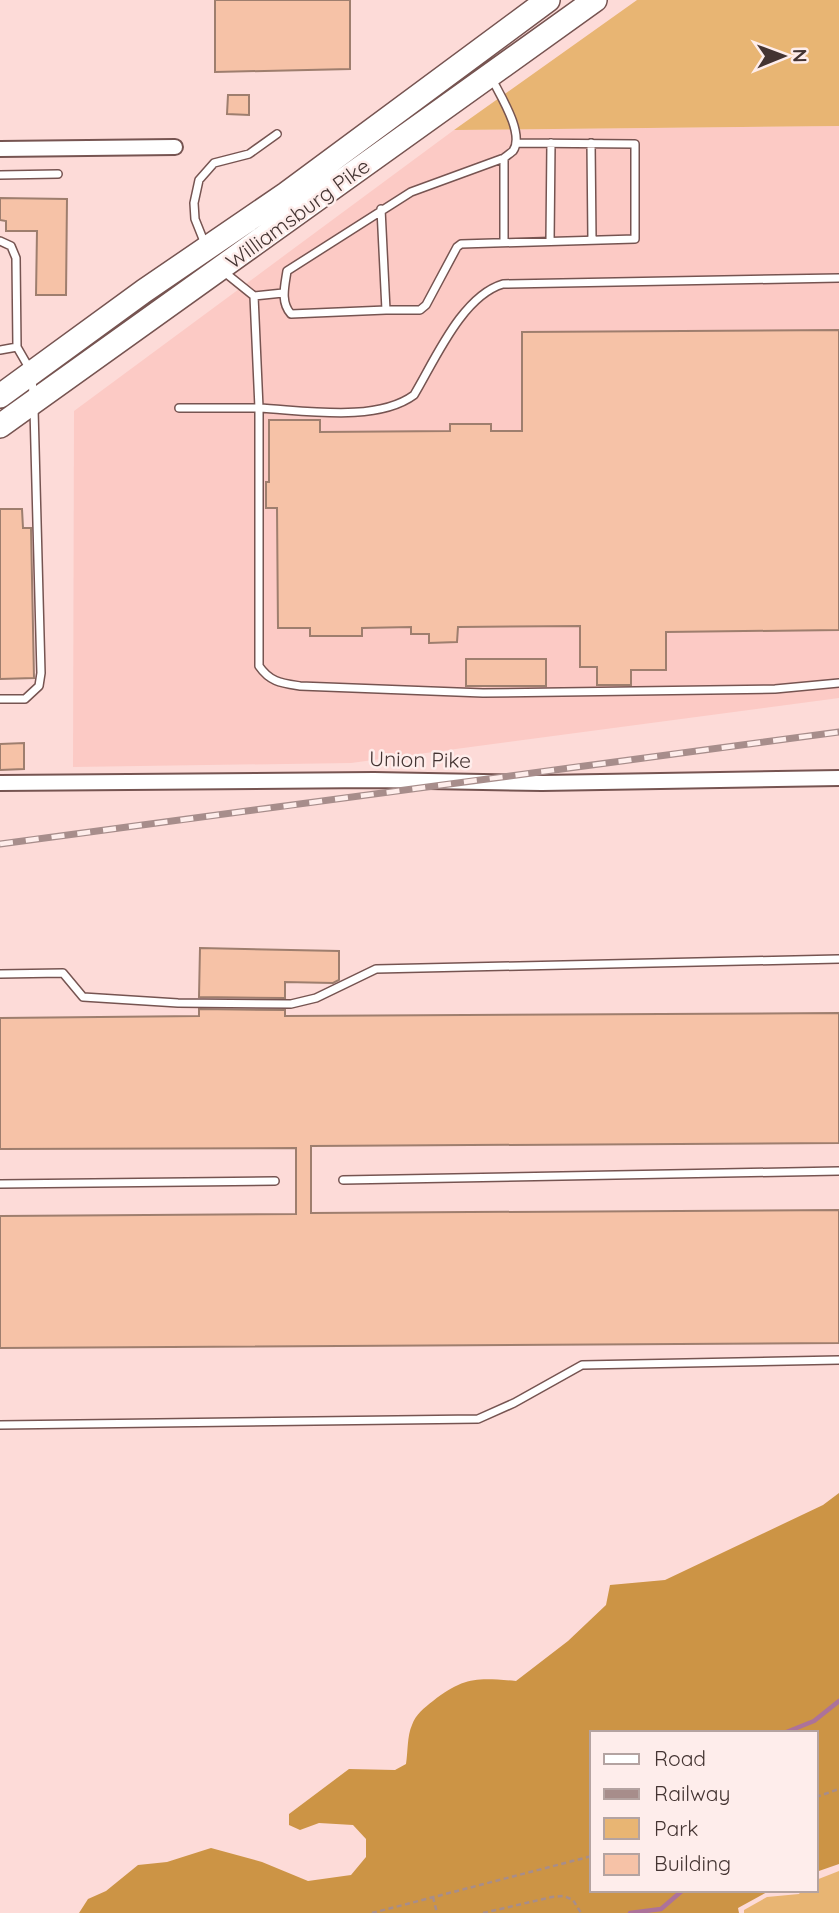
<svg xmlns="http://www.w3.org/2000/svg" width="839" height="1913" viewBox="0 0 839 1913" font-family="Quicksand,sans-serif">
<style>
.built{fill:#fccac5}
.green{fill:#e8b573}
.forest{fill:#cc9445}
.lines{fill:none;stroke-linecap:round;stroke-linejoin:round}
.stream{stroke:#ac729a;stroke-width:4.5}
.building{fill:#f6c2a7;stroke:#9e7e6e;stroke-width:2}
.lane-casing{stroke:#765451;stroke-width:10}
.street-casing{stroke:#765451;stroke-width:18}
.primary-casing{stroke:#765451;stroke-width:26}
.path{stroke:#a78d8b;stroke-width:2.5;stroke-dasharray:5 3.5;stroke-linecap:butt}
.lane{stroke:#fff;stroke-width:7}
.street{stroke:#fff;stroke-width:14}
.primary{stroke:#fff;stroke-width:23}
.rail-casing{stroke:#a78d8b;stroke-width:7}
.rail{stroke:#feedeb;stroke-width:4.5;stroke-dasharray:13;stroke-linecap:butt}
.labels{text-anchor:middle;stroke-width:5;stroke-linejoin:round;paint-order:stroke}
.street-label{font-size:21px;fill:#443432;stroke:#feedeb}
</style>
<rect width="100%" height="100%" fill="#fddbd8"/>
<path class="built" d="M839,126v572l-488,65 -278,4 1,-356 380,-281z"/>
<path class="green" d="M637,0h202v126l-385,4z
M839,1871v42h-95v-3l23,-13 32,-3 3,-4h14v-10z"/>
<path class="forest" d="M839,1493v371l-23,8v-139h-224v157h187l-10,1 -31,17 1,5h-660l9,-14 18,-8 32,-26 29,-3 44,-14 51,14 46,19 43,-6 15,-18v-18l-13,-14 -34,-2 -19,7 -11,-5v-11l60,-45 46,1 11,-6c2,-12 1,-28 6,-39 4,-11 12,-17 21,-24 32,-25 45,-23 83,-20l52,-40 38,-36 4,-20 55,-5 158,-75z"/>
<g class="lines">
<path class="stream" d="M784,1733l30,-12 25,-20
M630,1913l31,-4 22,-19"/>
</g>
<path class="building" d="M215,0h135v69l-135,3z
M228,95h21v20l-22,-1z
M0,198l67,1 -1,96h-30l1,-64h-31v-10l-6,-1z
M839,330v300l-173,2v38h-35v15h-34v-18h-17v-41l-122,1 -1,15 -28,1v-9h-18v-7l-49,1v8h-52v-8h-32l-1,-120h-11v-26h3v-62h51v12l130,-1v-7h41v7h31v-99z
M0,509h22l1,19h8l3,150 -34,1z
M466,659h80v27h-80z
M24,743v26l-24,1v-26z
M200,948l139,3v29l-6,3 -48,-1v16l-86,-1z
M199,1009l86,1v6l554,-3v130l-528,3v67l528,-3v133l-839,5v-132l296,-2v-66l-296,1v-131l199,-2z"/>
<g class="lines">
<g class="lane-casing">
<path id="lane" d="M591,143l1,97
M0,175l58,-1
M381,209l5,101h34l6,-5 31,-58 4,-3 174,-5v-95l-119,-1
M0,241l11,5 5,12 1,89 15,26 1,24
M550,241l1,-98
M504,242v-84
M205,244l-10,-25 -1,-16 5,-23 15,-17 35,-9 28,-20
M223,271l31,25 29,-3
M839,278l-336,6c-41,12 -68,76 -89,111 -38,28 -111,15 -155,13v258c11,16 22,17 41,20l183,7 292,-4 64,-6
M386,310l-95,4c-11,-12 -6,-29 -4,-43l124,-79 93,-34c1,-1 8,-6 9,-7 12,-17 -13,-56 -21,-72
M0,350l17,-3
M179,408h80l-5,-112
M0,699h25l14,-13 2,-13 -7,-264
M0,974l63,-1 20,24 95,6 113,1 25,-6 60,-29 463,-10
M343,1180l496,-9
M0,1184l275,-3
M0,1425l478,-6 36,-16 68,-38 257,-5"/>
</g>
<g class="street-casing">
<path id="street" d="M0,149l175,-2
M0,783l374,-3 168,3 297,-5"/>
</g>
<g class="primary-casing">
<path id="primary" d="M0,396l144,-105 142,-97 262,-194
M0,426l595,-426"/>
</g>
<path class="path" d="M816,1797l23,-8
M433,1897l4,16
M372,1913l220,-57
M483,1913l69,-16 12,-1 9,4 8,13"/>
<use href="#lane" class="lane"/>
<use href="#street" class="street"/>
<use href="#primary" class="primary"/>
<g class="rail-casing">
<path id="rail" d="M0,844l839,-112"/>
</g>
<use href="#rail" class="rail"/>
</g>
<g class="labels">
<g class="street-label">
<text transform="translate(298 214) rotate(-36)" y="7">Williamsburg Pike</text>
<text transform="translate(420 760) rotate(1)" y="7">Union Pike</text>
</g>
</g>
<rect x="590" y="1731" width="228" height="161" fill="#feedeb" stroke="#b4a3a1" stroke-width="2"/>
<rect x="604" y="1754" width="35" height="10" fill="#ffffff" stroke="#b4a3a1" stroke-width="2"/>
<text x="654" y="1766" font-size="21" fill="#443432">Road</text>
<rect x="604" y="1789" width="35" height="10" fill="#a78d8b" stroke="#b4a3a1" stroke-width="2"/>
<text x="654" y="1801" font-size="21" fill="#443432">Railway</text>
<rect x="604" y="1818" width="35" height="21" fill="#e8b573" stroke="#b4a3a1" stroke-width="2"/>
<text x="654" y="1836" font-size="21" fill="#443432">Park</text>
<rect x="604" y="1854" width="35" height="21" fill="#f6c2a7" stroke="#b4a3a1" stroke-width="2"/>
<text x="654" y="1871" font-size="21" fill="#443432">Building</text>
<g transform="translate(783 56) rotate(89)" stroke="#feedeb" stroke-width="5" paint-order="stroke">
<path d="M0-5L12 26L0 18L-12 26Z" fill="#443432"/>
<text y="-10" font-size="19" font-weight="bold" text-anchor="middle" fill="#443432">N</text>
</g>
</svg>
